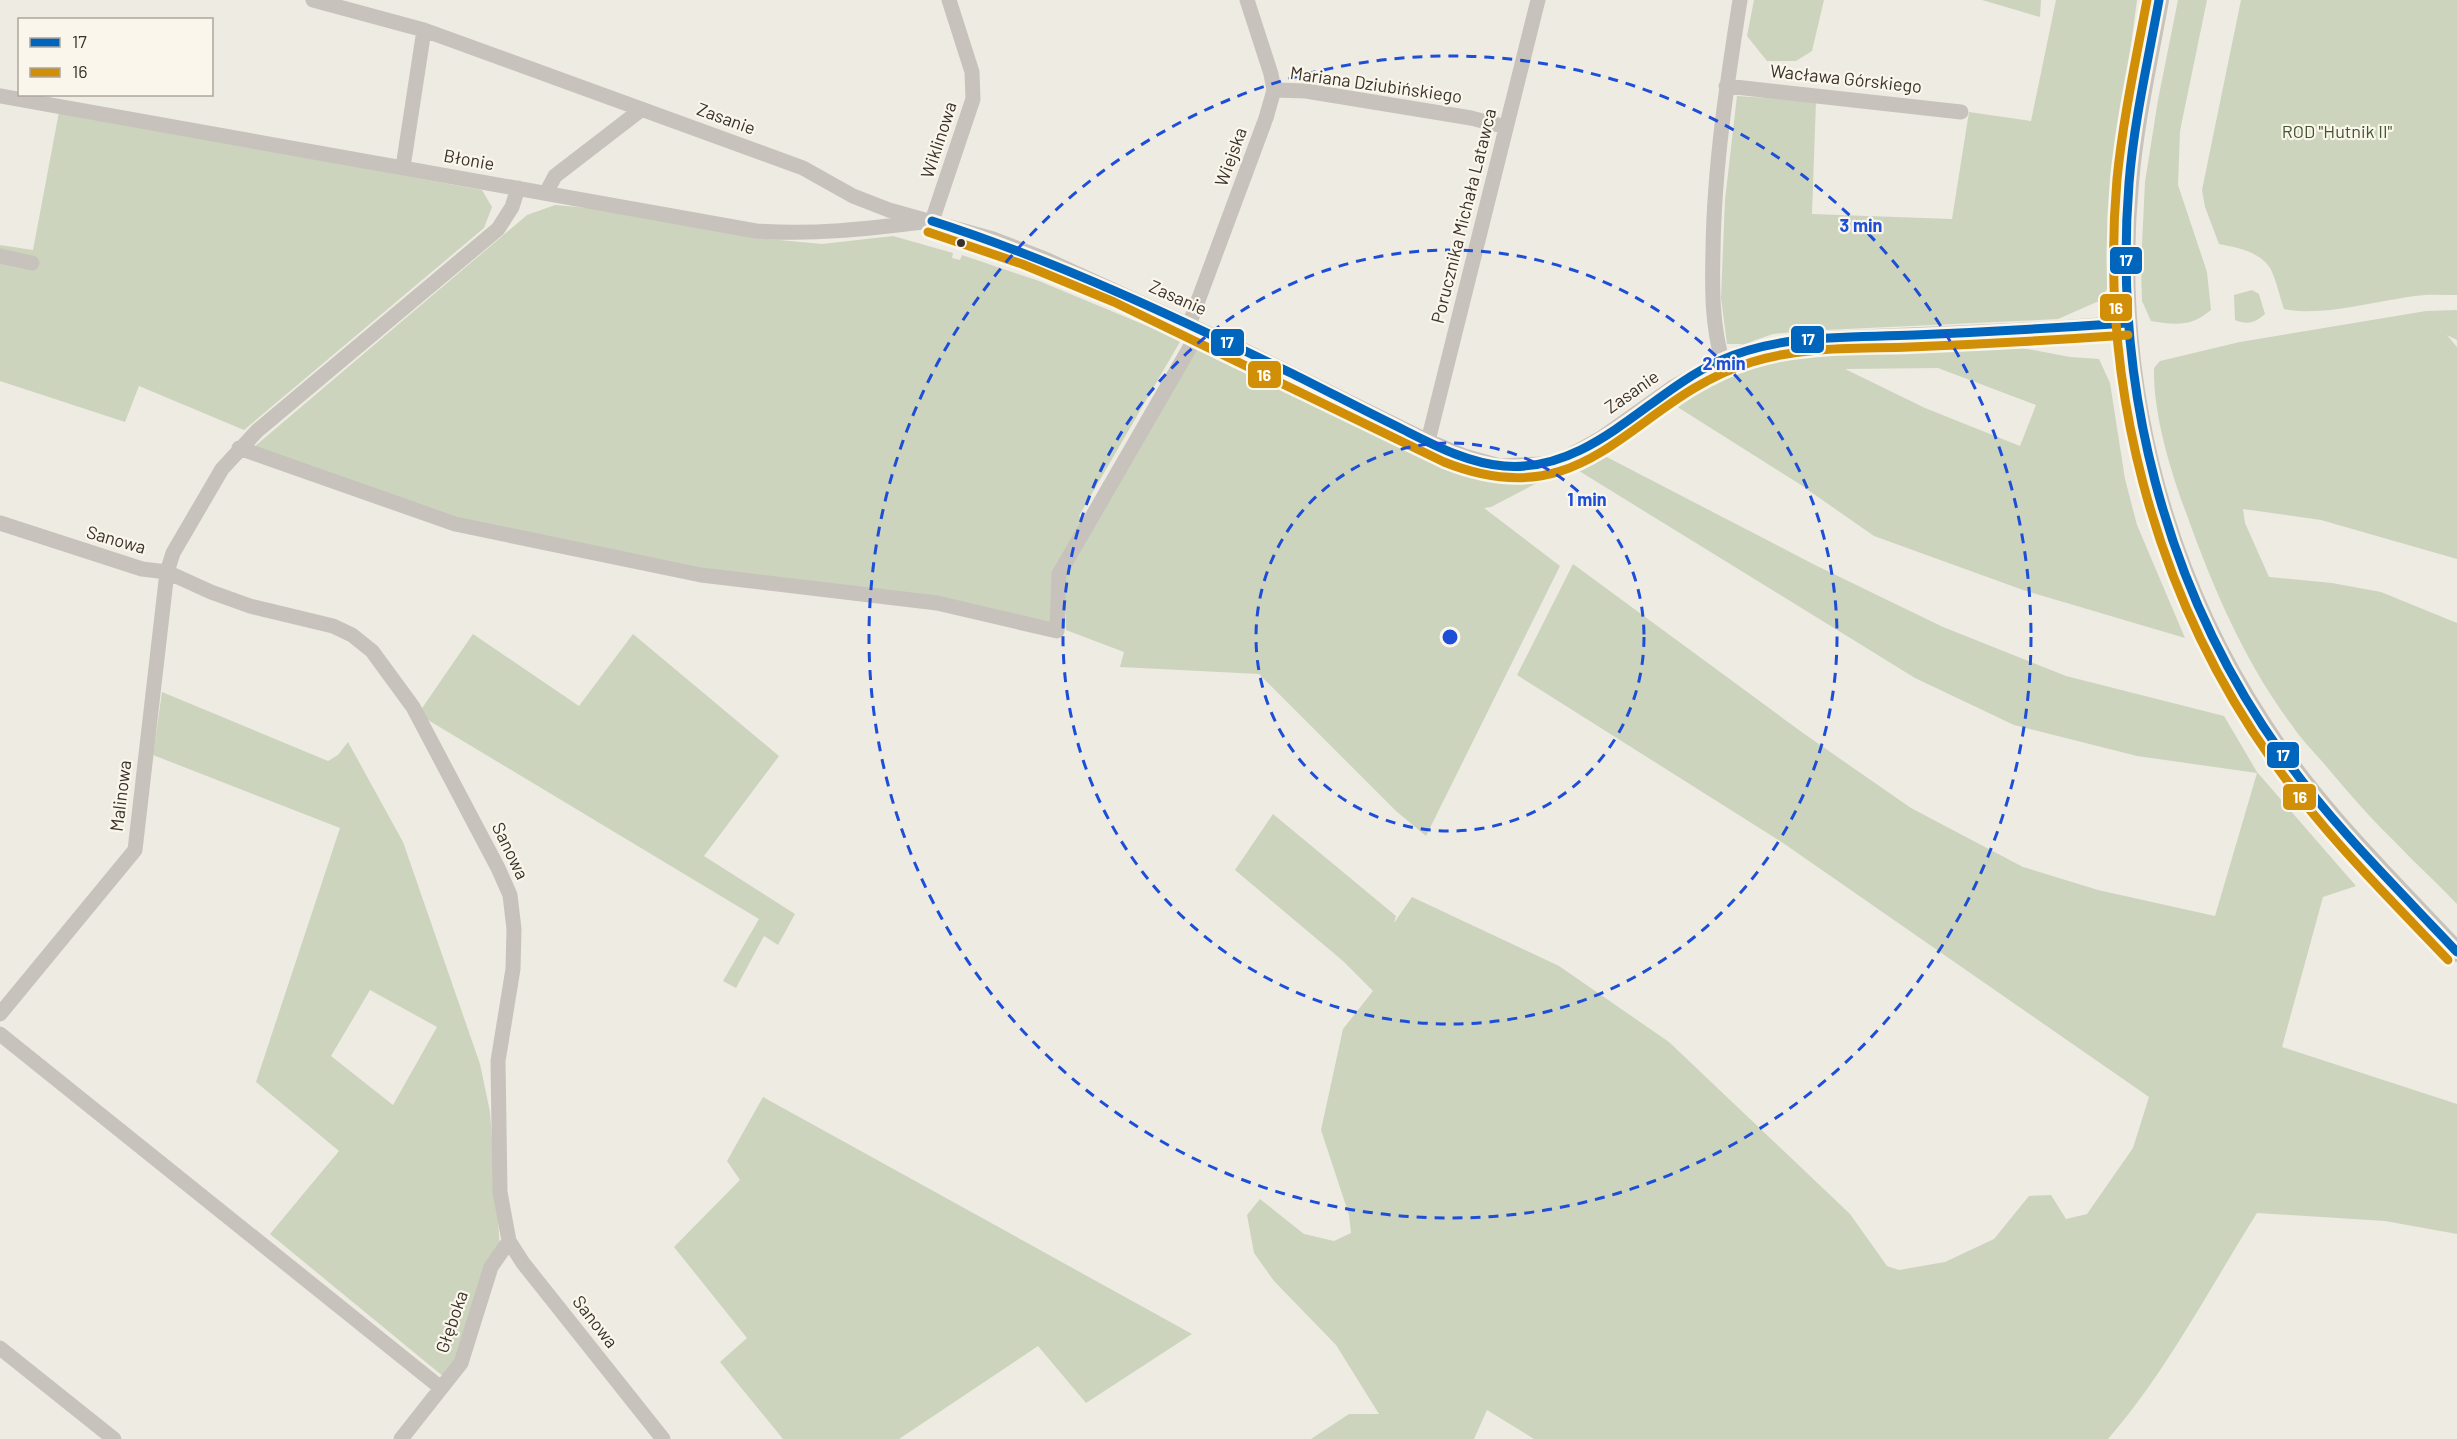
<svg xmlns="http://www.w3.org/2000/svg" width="2457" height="1439" viewBox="0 0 2457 1439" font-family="Barlow,sans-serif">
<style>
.green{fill:#ccd4bd;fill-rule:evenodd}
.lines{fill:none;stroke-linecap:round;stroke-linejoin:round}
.minor{stroke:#c7c3bc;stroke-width:15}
.tertiary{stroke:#c7c3bc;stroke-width:20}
.bus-1-casing{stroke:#faf6eb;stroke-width:14}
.bus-2-casing{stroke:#faf6eb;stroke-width:14}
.bus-1{stroke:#0065bd;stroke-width:9}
.bus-2{stroke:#d18f08;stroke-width:9}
.ring{fill:none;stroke:#1d4ed8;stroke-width:3;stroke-dasharray:10 8}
.bus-dot{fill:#39312a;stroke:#faf6eb;stroke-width:2}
.labels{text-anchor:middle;stroke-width:4.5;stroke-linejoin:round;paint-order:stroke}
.street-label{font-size:18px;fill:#39312a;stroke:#faf6eb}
.park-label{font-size:18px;fill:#41572d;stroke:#faf6eb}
.centre{fill:#1d4ed8;stroke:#faf6eb;stroke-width:3}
.ring-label{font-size:18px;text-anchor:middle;font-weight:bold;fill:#1d4ed8;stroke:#faf6eb;stroke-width:4.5;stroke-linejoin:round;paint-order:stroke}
.line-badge{stroke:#faf6eb;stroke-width:2}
.badge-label{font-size:16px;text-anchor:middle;font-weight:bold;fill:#fff}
</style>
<rect width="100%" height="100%" fill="#eeebe3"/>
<path class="green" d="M1754,0h70l-12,51 -16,10h-29l-20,-25z
M1982,0h59l-1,17z
M2056,0h81l-26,194 -2,92 -10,15 -41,18 -255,12 -30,3 -29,10h-17l-6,-46 4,-98 12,-104 79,5 -4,113 140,5 17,-107 62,9z
M2178,0h29l-27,131 -2,54 29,87 4,38c-20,17 -35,15 -60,11l-9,-20 -1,-35 4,-84 13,-82z
M2241,0h216v295c-14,0 -29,-1 -42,1 -38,5 -95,21 -131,13 -4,-11 -6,-22 -10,-32 -7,-24 -34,-29 -55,-33l-14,-37 -3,-17z
M59,112l423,78 10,17 -8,21 -240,202 -105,-44 -14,36 -125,-41v-136l33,5z
M555,205l33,3 180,31 54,5 71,-8 60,17 -1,5 8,2 2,-5 77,26 142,59 -102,176 14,9 101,-175 13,-4 45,16 201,100 44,14 27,1 34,-5 -67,35 -7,1 76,58 -134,270 -30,-25 -137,-137 -139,-7 4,-15 -58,-22 -2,-48 -13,40 -352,-52 -247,-53 -198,-70 273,-232z
M2252,290l7,4 6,20c-10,9 -18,11 -30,6l-1,-25z
M2457,310v30l-10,-5 10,12v212l-136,-39 -78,-11 2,14 24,54 63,6 49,9 76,31v281c-20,-21 -41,-40 -61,-61 -25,-24 -48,-51 -70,-77 -12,-14 -25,-27 -35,-42 -46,-62 -77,-134 -103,-206 -17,-45 -35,-103 -34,-150l6,-7 80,-19 186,-31z
M2012,346l58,11 29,2 11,24 15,96 12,46 48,113 -162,-48 -149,-54 -76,-53 -130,-82 28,-18 54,-23 44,-9zM1938,368l98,37 -16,41 -95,-38 -80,-39z
M1599,453l216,112 128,62 123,49 158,40 33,56 99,114 -33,11 -41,150 175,57v130l-72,-13 -128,-8c-48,76 -90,158 -149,226h-574l-47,-29 -13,29h-163l38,-25h30l-43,-69 -62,-64 -20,-28 -7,-38 13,-16 44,35 30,7 17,-8 -2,-18 -28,-85 22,-101 30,-38 -30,-30 -108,-91 38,-56 123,102 -2,7 18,-26 147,69 110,76 181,172 37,52 12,4 46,-8 49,-23 35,-43 22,-1 15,24 21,-5 46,-66 16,-51 -366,-254 -266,-168 56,-111 230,169 108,75 112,59 75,23 117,26 42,-143 -120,-17 -123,-31 -99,-47 -344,-212z
M473,634l106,72 54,-72 146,122 -75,100 91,58 -17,31 -14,-9 -28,52 -13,-7 36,-62 -341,-205z
M162,692l166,69 10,-6 10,-13 55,100 77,222 10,48 10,136 -41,108 -15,21 -174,-143 69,-83 -83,-69 84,-254 -187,-73zM370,990l67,37 -44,78 -62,-49z
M763,1097l429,237 -106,69 -48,-57 -139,93h-116l-63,-77 27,-24 -73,-91 66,-67 -13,-19z"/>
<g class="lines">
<path class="minor" d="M313,0l111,30 379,138 50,28 36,14 104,29 52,20 184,84 199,98 36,15 36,10 41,-2 20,-4 17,-9 23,-13 72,-51 49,-27 27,-10 67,-11 230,-10 81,-6
M1726,86l235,26
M1274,90l32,1 165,27 35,9
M0,96l756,135c58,4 110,-2 167,-9
M403,167l21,-137
M546,193l9,-17 87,-67
M932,221l41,-122 -1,-27 -23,-72
M0,256l32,7
M1189,325l77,-207 8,-28 -3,-16 -24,-74
M1722,360c-10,-36 -10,-71 -9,-109 1,-84 14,-168 27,-251
M1428,441l110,-441
M239,448l216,76 246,51 236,28 120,28 2,-57 141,-244
M0,523l142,46 25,3 44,20 39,14 83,20 19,9 20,16 41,56 85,161 12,27 4,34 -1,40 -15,92 2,131 9,49 14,22 140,176
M0,1014l135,-164 32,-278 6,-19 49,-84 35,-38 241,-202 14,-22 6,-19
M0,1034l441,354
M0,1348l114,91
M401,1439l60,-76 30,-96 18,-26"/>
<path class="tertiary" d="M2159,0c-11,61 -25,122 -30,183 -18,188 29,382 132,540 54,85 128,156 196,229"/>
<g class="bus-1-casing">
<path id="bus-1" d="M2159,0c-11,61 -25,121 -30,183 -16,202 35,405 153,571 51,72 115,134 175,198
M932,221c125,40 243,96 361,153 36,18 72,37 109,55 32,16 65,34 102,37 86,7 143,-72 215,-105 62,-28 130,-23 196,-26 71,-3 141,-7 212,-12"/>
</g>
<g class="bus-2-casing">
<path id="bus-2" d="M2147,0c-11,59 -24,119 -30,179 -18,205 36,413 155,581 51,73 115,136 176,200
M928,232l94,32 92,38 330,160c147,59 187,-63 308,-100 51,-16 105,-13 158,-15 72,-3 145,-7 218,-12"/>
</g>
<use href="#bus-1" class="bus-1"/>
<use href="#bus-2" class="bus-2"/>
</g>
<g class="ring">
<circle cx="1450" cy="637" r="194"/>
<circle cx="1450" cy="637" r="387"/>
<circle cx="1450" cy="637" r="581"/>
</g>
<circle class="bus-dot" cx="961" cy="243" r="5"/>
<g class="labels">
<g class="street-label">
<text transform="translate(1846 79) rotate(6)" y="6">Wacława Górskiego</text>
<text transform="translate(1376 85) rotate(8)" y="6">Mariana Dziubińskiego</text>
<text transform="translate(726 119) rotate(20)" y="6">Zasanie</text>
<text transform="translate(939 140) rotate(-72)" y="6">Wiklinowa</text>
<text transform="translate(1231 157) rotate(-70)" y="6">Wiejska</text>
<text transform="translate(469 160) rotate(10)" y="6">Błonie</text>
<text transform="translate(1464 216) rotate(-76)" y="6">Porucznika Michała Latawca</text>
<text transform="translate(1178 298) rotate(24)" y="6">Zasanie</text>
<text transform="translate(1632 392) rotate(-35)" y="6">Zasanie</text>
<text transform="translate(116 540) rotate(16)" y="6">Sanowa</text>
<text transform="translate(121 796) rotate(-83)" y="6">Malinowa</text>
<text transform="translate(510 851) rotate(64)" y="6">Sanowa</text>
<text transform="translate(452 1322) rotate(-71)" y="6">Głęboka</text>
<text transform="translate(595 1322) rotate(52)" y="6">Sanowa</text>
</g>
<g class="park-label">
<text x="2337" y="138">ROD "Hutnik II"</text>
</g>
</g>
<circle cx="1450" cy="637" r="9" class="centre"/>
<g class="ring-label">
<text x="1861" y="232">3 min</text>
<text x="1724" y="370">2 min</text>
<text x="1587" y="506">1 min</text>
</g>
<g class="line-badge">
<rect x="2109" y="246" width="34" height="29" rx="6" fill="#0065bd"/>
<rect x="2099" y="293" width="34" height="29" rx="6" fill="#d18f08"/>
<rect x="1790" y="325" width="35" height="29" rx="6" fill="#0065bd"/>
<rect x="1210" y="328" width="35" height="29" rx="6" fill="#0065bd"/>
<rect x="1247" y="360" width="35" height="29" rx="6" fill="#d18f08"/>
<rect x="2266" y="741" width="34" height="28" rx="6" fill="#0065bd"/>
<rect x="2282" y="783" width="35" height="28" rx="6" fill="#d18f08"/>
</g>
<g class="badge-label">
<text x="2126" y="266">17</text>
<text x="2116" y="314">16</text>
<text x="1808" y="345">17</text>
<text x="1227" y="348">17</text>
<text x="1264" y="381">16</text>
<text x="2283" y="761">17</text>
<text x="2300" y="803">16</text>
</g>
<rect x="18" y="18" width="195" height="78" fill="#faf6eb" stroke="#ada79e" stroke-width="1.5"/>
<rect x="30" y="38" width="30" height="9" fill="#0065bd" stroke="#ada79e" stroke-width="1.5"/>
<text x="72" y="48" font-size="18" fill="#39312a">17</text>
<rect x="30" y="68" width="30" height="9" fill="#d18f08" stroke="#ada79e" stroke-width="1.5"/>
<text x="72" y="78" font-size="18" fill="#39312a">16</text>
</svg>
